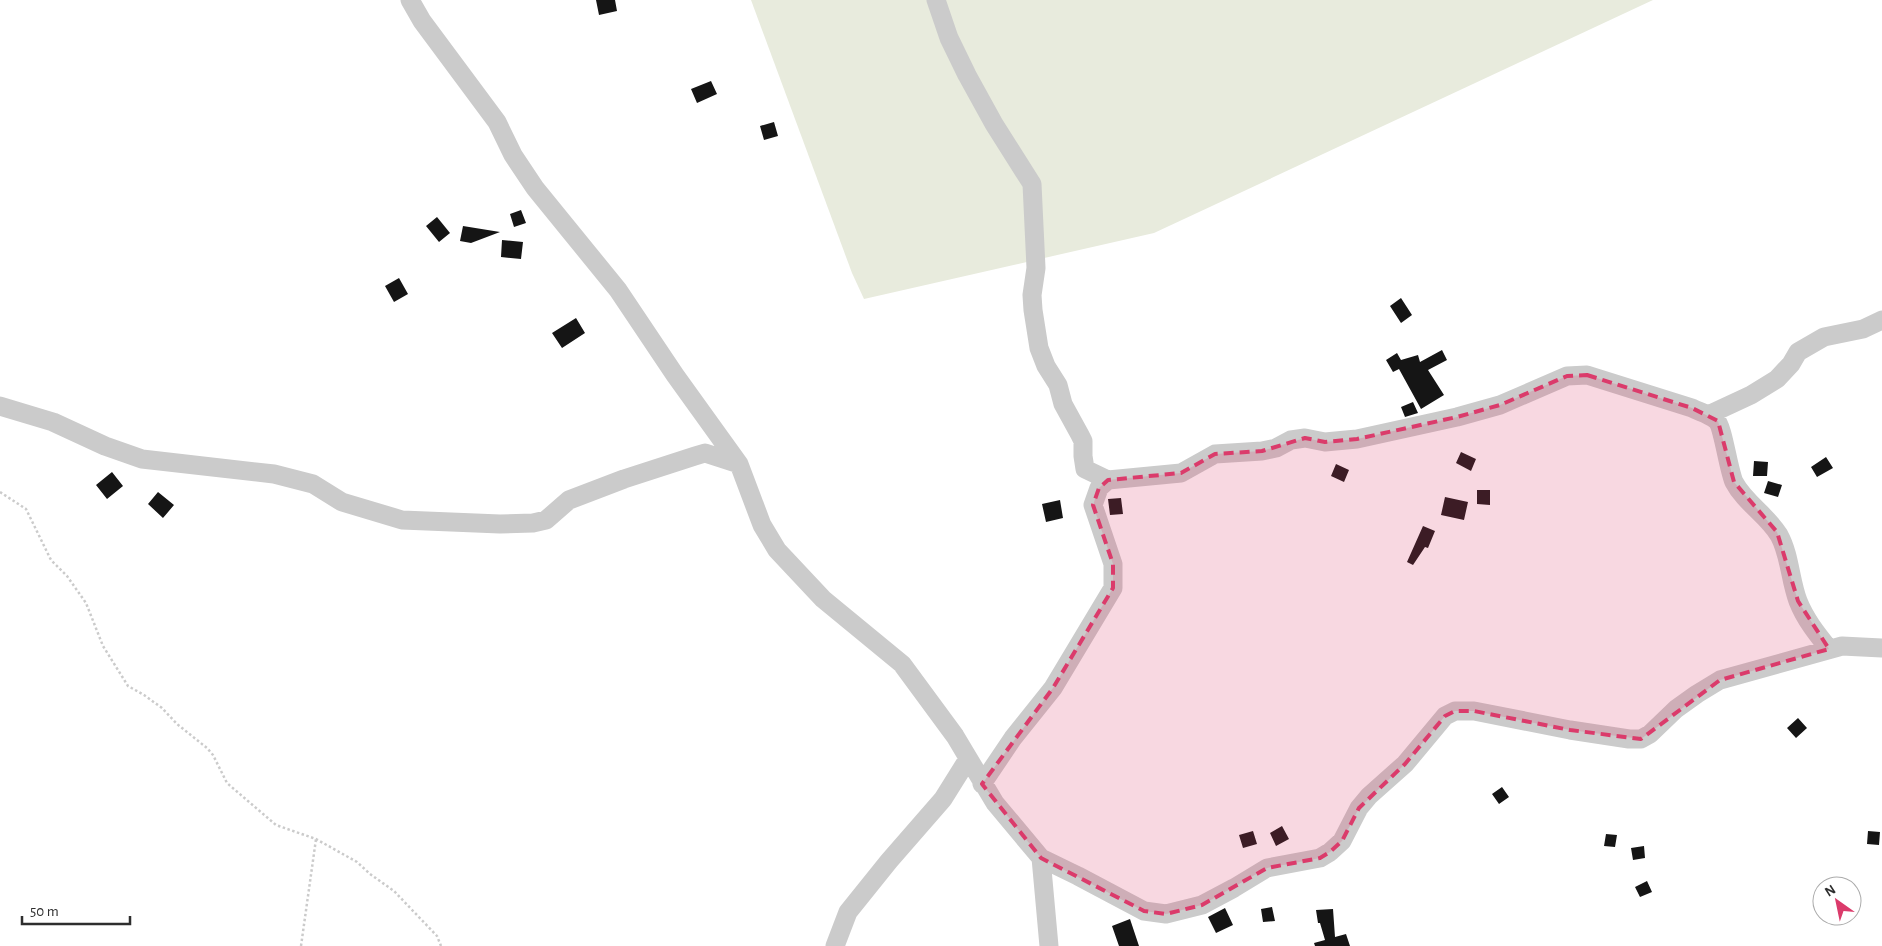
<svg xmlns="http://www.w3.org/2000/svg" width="1882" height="946" viewBox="0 0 1882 946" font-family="'Alegreya Sans',sans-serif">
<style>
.green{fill:#e8ebdd}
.building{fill:#151515}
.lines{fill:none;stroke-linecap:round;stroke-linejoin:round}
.path{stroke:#cbcbcb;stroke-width:2.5;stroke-dasharray:2.5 2.5;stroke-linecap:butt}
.minor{stroke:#cbcbcb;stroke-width:19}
.marked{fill:#db3b6b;fill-opacity:0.2;stroke:#db3b6b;stroke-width:4;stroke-dasharray:10 6;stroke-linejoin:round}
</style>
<rect width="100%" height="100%" fill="#fff"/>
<path class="green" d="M751,0h902l-499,233 -290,66 -12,-26z"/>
<path class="building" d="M596,0h19l2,11 -18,4z
M711,81l6,13 -20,9 -6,-14z
M774,122l4,14 -14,4 -4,-14z
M521,210l5,13 -12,4 -4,-13z
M437,217l13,16 -11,9 -13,-16z
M463,226l37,6 -29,11 -11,-2z
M502,240l21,2 -2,17 -20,-2z
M399,278l9,16 -14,8 -9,-16z
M1401,298l11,17 -11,8 -11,-17z
M576,318l9,15 -23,15 -10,-15z
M1442,350l5,10 -19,10 16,25 -23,14 -22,-40 -6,3 -7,-12 11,-7 4,7 17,-5 2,7z
M1413,402l5,11 -13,4 -4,-10z
M1461,452l15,7 -5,12 -15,-8z
M1826,457l7,11 -16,9 -6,-10z
M1754,461l14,1 -1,14h-14z
M1336,464l13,6 -5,12 -13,-6z
M112,472l11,14 -16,13 -11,-14z
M1768,481l14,4 -4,12 -14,-4z
M1477,490h13v15l-13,-1z
M158,492l16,13 -11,13 -15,-14z
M1445,497l23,5 -4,18 -23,-5z
M1121,498l2,16 -13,1 -2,-16z
M1060,500l3,18 -17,4 -4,-18z
M1423,526l12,5 -7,17 -3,-1 -12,18 -6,-3z
M1798,718l9,10 -11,10 -9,-10z
M1502,787l7,10 -10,7 -7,-10z
M1282,826l7,13 -13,7 -6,-13z
M1253,831l4,13 -14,4 -4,-13z
M1868,831l12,1 -1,13 -12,-1z
M1606,834l11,1 -2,12 -11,-1z
M1644,846l1,12 -12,2 -2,-12z
M1647,881l5,11 -12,5 -5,-10z
M1272,907l3,14 -12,1 -2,-13z
M1225,908l8,17 -17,8 -8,-16z
M1333,909l2,28 11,-3 4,12h-35l-1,-3 11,-3 -5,-17h-2l-2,-13z
M1130,919l9,27h-20l-7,-20z"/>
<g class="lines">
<path class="path" d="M0,492l26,17 25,51 16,16 19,27 17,43 25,40 16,9 18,13 15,16 30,24 6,7 14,28 49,42 40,14 41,23 13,12 24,17 43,45 4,10
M301,946l15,-107"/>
<path class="minor" d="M410,0l12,21 75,101 16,33 22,33 83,102 57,85 64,89 23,61 15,25 46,49 79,65 53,72 40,67 46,55 37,18 66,35 22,3 36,-9 32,-17 33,-20 53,-10 10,-6 12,-11 17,-33 10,-12 36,-32 40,-48 10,-5h19l96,19 59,9h12l9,-5 26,-25 21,-15 23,-14 122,-34 40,2
M936,0l13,38 18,37 27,49 38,60 4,84 -4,27 1,15 6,38 7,18 12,19 5,19 17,31 3,6v15l2,13 23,11
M0,406l53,16 52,24 37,13 132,15 39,10 29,18 60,18 98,4 33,-1 13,-3 23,-20 55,-21 71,-23 10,-3 34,11
M1708,415l43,-20 26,-16 14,-15 7,-12 26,-15 39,-8 19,-9
M982,784l31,-46 40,-50 60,-100v-24l-20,-59 6,-17 9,-8 73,-7 34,-19 47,-3 14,-3 15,-8 14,-2 20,4 32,-3 100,-22 43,-12 67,-29 20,-1 105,33c8,4 17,6 24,12 7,6 12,48 18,62 11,21 33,33 45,53 11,20 11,45 19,66 7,18 19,33 31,48
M1041,858l8,88
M835,946l13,-34 41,-51 54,-62 25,-40"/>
</g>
<path class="marked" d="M1587,375l105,33 26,13 16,61 43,50 21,69 31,48 -109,31 -79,59 -71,-9 -96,-19h-19l-10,5 -40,48 -46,44 -17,33 -12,11 -10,6 -53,10 -65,37 -36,9 -22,-3 -103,-53 -59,-74 71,-96 60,-100v-24l-20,-59 6,-17 9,-8 73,-7 34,-19 47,-3 43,-13 20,4 32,-3 100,-22 43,-12 67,-29z"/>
<g transform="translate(1837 901) rotate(327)"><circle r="24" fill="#ffffff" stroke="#ababab"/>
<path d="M0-4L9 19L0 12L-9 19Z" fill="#db3b6b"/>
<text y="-8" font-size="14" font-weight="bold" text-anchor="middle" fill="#2e2e2e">N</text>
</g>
<path d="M22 916v8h108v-8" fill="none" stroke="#2e2e2e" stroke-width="2.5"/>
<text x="30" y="916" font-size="15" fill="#2e2e2e" stroke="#ffffff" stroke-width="4" paint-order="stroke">50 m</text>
</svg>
